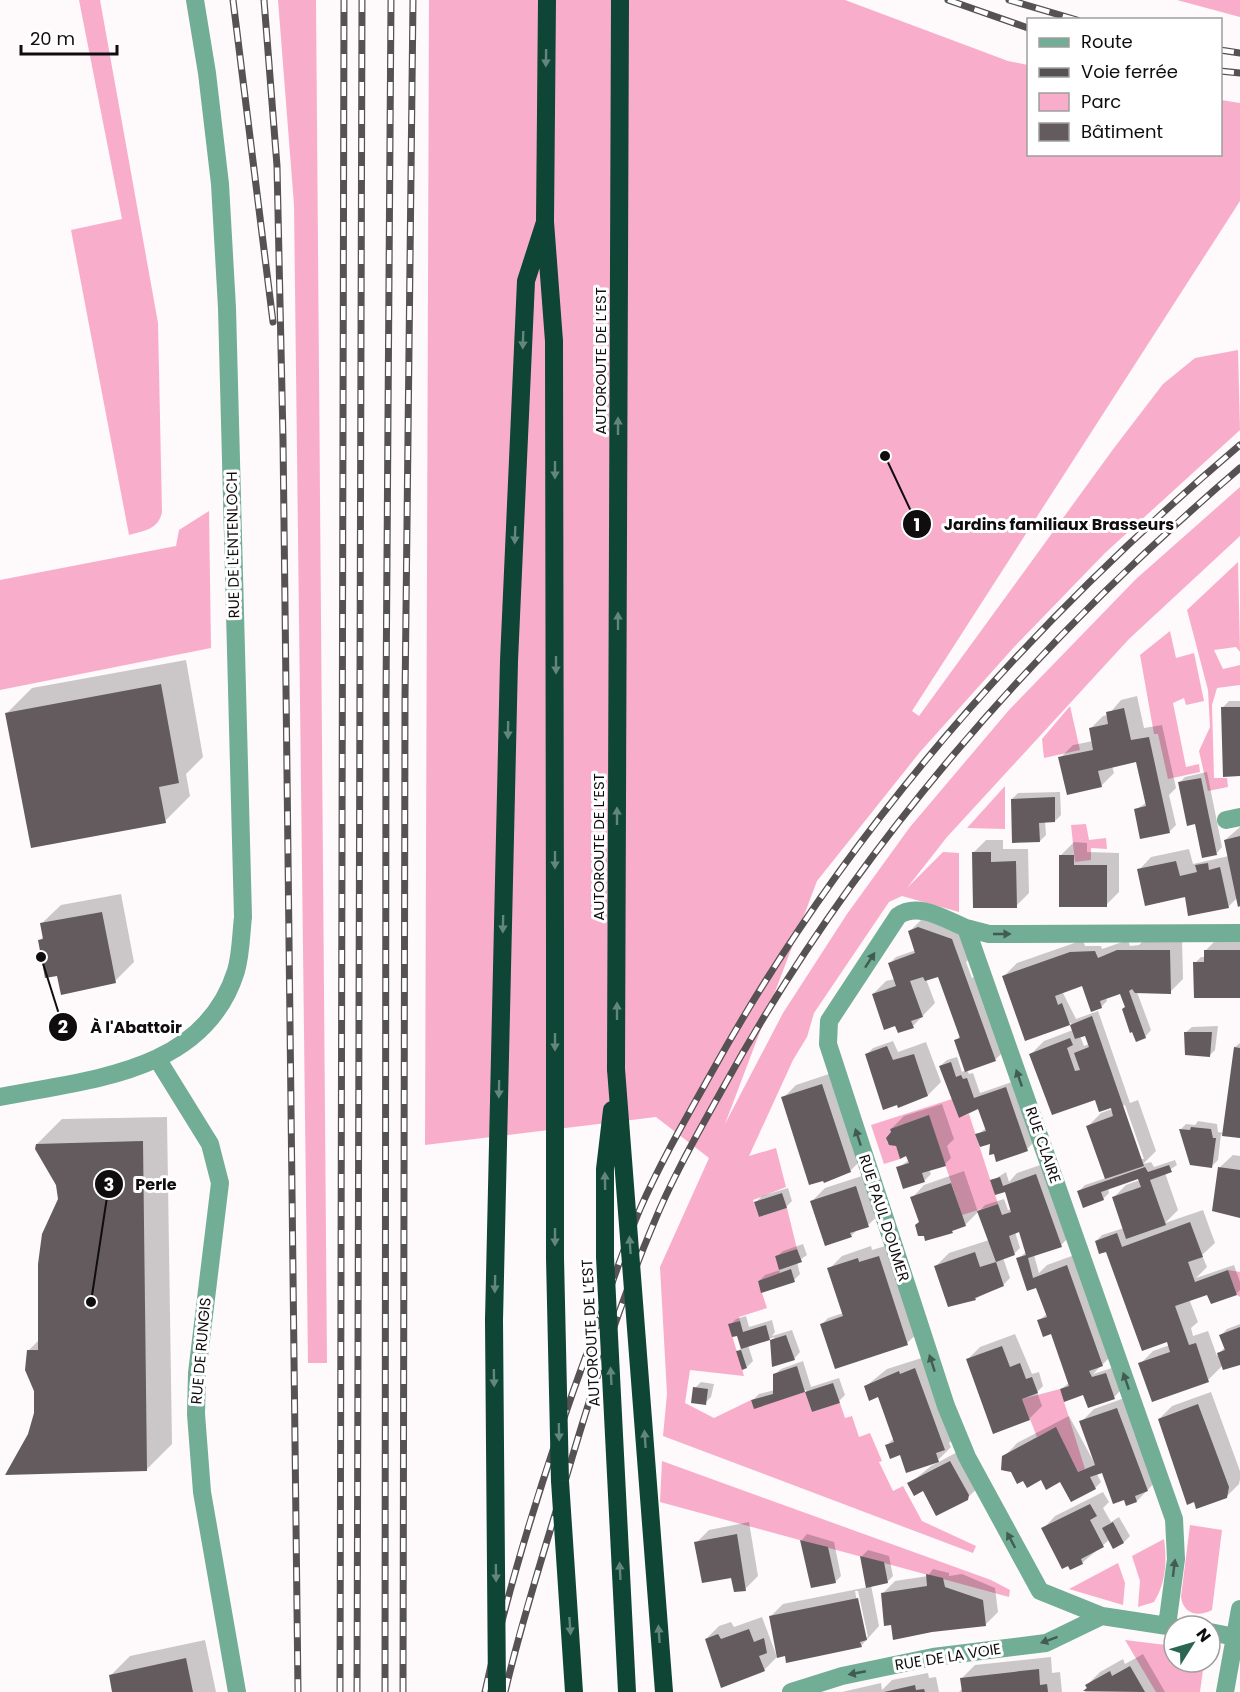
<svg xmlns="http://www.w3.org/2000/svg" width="1240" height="1692" viewBox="0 0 1240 1692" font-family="Poppins,sans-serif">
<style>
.green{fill:#f8aeca}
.shadow{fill:#0003;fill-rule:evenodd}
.building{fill:#635b5e}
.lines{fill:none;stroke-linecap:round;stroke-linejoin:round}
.minor{stroke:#72ad95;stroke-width:18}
.highway{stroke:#0e4534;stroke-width:18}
.rail-casing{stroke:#565253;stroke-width:7}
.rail{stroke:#fff;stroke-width:4.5;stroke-dasharray:14;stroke-linecap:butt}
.highway-bridge{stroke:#0e4534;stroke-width:18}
.oneway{fill:#62867b}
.oneway2{fill:#415d52}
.labels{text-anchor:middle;stroke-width:6;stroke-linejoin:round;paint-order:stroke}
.street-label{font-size:15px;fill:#100d0e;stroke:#fff}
.leader{fill:none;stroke:#100d0e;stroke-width:2}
.callout-dot{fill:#100d0e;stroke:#fff;stroke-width:2}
.mark-label{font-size:18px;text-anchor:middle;font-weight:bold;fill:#fff}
.callout-label{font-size:16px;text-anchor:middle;font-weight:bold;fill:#100d0e;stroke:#fff;stroke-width:6;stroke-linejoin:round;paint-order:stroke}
</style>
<rect width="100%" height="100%" fill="#fef9fb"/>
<path class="green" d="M79,0h21l58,323 4,189c-3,17 -18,19 -33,23l-58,-305 51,-11z
M278,0h38l11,1363h-19l-14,-1158z
M429,0h416l163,61 20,4v89h192l1,-54 19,3v98l-328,510 7,5 195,-268 49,-64 32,-26 43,-8 2,80 -135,123 -90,93 -95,106 -103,129 -92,243 58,-111 64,-99 63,-87 99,-117 127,-131 104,-92v49l-111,103 -182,198 -40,51 36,-36 16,1v59l-57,-16 -13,6 -75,111 -7,24 -14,23 -44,96 27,-8 10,39 -33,13 6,17 28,-9 10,41 -22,7 5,17 -22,8 9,27 -28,9 1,4 -11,4 15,51 -54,-6 -5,33 29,15 37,-18 3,8 51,-16 7,20 28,-9 5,15 7,-2 7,21 11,-4 12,28 -3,1 14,29 10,-5 19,35 54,25 -3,7 -310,-117 4,-42 -7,-127 49,-109 -53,-41 -231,28z
M1177,0h63v17z
M209,511l2,137 -211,42v-110l176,-34 3,-16z
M1238,562l2,90 -4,-5 -22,3 9,19 17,-4v20l-23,3 -5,17 2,73h13l1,9 -20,4 -9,-40 11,-24 -2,-37 -21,-80z
M1170,631l6,27 18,-5 10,48 -18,4 -2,-7 -11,5 13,64 13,-3 1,8 -32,7 -10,-45h-4l-14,-79z
M1070,706l10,44 -36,8 -2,-19z
M1005,786v43l-38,-1z
M1086,824l3,16 17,-2 1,11 -16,-1v12l-16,2 -4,-37z
M952,1099l7,19 10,-4 29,90 -36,11 -33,-99 -39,13 1,3 -4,10 9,4 4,13 -16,5 -13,-39z
M1228,1270l12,2v25l-3,-2z
M1060,1389l25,80 -7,3 -22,-44 -19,9 -15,-38z
M662,1461l329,119 19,10 -1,7 -349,-95z
M1190,1525l32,5 -10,80c-15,8 -29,3 -31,-13z
M1164,1539c3,22 2,44 -10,63l-16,5 2,-26 -8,-25z
M1118,1563l7,20 -2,22 -54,-16z
M1125,1640l49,6v16h30l-4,30h-44z"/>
<path class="shadow" d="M186,660l17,97 -17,17 4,22 -25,25 -158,-108 25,-25z
M1137,696l7,32 18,-3 14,63 -7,7 7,30 -6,6 -35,-21 11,-7 -9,-42 -25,5 2,7 -13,13 -41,-28 13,-13 20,-4 -3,-12 13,-13 5,-1 13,-15z
M1229,701h11v74l-17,-68z
M1207,772l15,75 -6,7 -37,-71 6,-6z
M1060,792l1,23 -6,6h-10l1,14 -6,6 -28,-42 6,-6z
M1240,827v78l-3,-7 -9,9 -42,-12 -47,-25 12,-13 38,-8 4,15 36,-8 -4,-16z
M986,840h17v9h25l1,44 -13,13 -43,-53z
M1074,842l13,1v9l32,1v39l-13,13 -45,-50z
M121,894l13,68 -19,19 -57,-6 -19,-34 5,-5 -3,-12 20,-19z
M923,918l41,9 11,26 -9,9 6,16 10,-4 20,79 -6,6 -29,11 2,4 4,-1 7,20 32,-11 21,61 -6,6 -35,-7 -15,-7 9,-7 -8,-21 -38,-41 7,-6 10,-3 5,15 4,-2 -10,-30 5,-5 -17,-62 -18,6 9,24 -22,23 -40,-32 13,-13 9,-2 -5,-16 6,-6 20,-7 -6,-19z
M1146,938h36l1,41 -13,13h-33l14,38 -6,7 -19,-31 -5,-14 -15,5 1,4 -6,6 -18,-23 -21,7 14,28 22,-8 32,92 8,-3 18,51 -13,13 8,-2 3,5 21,-7 2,5 -12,8 13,37 -13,13 38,-13 12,33 -13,12 5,12 -11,11 38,-13 6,17v8l-4,4 -28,-1 -19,6 9,23 -7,6 2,8 15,-5 9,25 8,-9 -4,-12 6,-6 13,-5v39l-17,2 -15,15 -68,-16 13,-13 17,-6 -62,-93 -12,-11 6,-6 22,-7 -10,-31 12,-12 14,-5 -1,-3 -31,11 1,5 -6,6 -24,-8 6,-6 21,-7 -18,-52 13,-13 11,-4v-3l-81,-52 13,-13 29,-11 -2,-7 -45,17 -22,-64 13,-13 66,-23 2,6h16l1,3 26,-9 2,6 9,-1zM1086,1034l3,10 -5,2 -4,-10zM1125,1105l19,54h-4l-18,-53z
M1218,938h22v58l-45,-33 6,-6h4v-6z
M1218,1026l-3,24 -6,6 -24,-23 7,-6z
M893,1041l5,11 28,-10 15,40 -13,13 -29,11 -1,-2 -14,5 -17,-55 6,-6z
M1240,1043v95l-19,-4 -3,26 -6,6 -32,-36 6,-6 9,1 3,-4 19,3 1,8 6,1 11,-86z
M835,1072l28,86 -13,13 -67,-73 13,-13z
M942,1104l12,35 -7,7 4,12 -6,6 -16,6 2,4 -6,6 -21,7 -6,-19 11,-8 -18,-31 13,-13z
M167,1117l5,327 -25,25 -118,-34 7,-22v-22l-8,-40 11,-11 21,-144 -11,-29 -12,-23 25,-25z
M1233,1155l7,1v59l-20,-48z
M1049,1162l25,70 -13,13 -27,10 5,18 8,-8 33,-12 35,99 -22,22 19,-6 8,23 -6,6 -53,-8 8,-6 -17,-50 -14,-12 9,-7 -10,-29 -19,-26 9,-8 -8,-22 -4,3 5,16 -6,6 -11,4 7,20 -6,6 -29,15 -39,-33 13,-13 40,-13 -10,-29 -14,14 -45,-3 -8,-24 12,-13 40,-14 14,41 7,-7 19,-6 4,11 4,-1 -7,-20 -13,-8 14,-9 3,10 8,-9z
M868,1174l13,39 -13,12 -10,4 -7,7 -39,-35 13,-13z
M788,1188l4,13 -6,6 -30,-5 6,-6z
M803,1244l4,11 -10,7 3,12 -6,6 -35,1 6,-6 15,-5 -4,-13 7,-6z
M892,1244l28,87 -13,12 -85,-19 6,-6 15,-5 -14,-44 13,-13 29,-10 1,4z
M746,1316l3,11 23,-7 3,12 -3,4 20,-6 8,22 -6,7 -23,-18 4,-4 -27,8 5,16 -6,6 -9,-15 4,-5 -4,-13 -8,-9 6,-6z
M1015,1334l17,40 7,-2 4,14 -6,6 5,14 -13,13 -62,-59 13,-13z
M928,1356l29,80 -8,7 2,4 -14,14 -36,-8 -14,-8 7,-7 -15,-43 -13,-9 21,-17z
M803,1361l8,26 28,-9 6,17 -6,6 -26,9 -7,-20 -51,17 -2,-7 6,-6 16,-4 -1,-15 7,-6z
M701,1382l13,2 -3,13 -6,6 -10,-15z
M1211,1392l29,79v8l-1,5 -13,13 -31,3 -36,-81 13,-13z
M1130,1396l30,81 -23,24 -10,3 -24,-33 -6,3 4,8 -6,6 -34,-8 -38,-1 -12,-8h-7l-2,-7 2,-7 13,-14 52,-27 27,50 -15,-44 13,-13z
M963,1449l18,36 -14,13 -58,-14 22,-18z
M1103,1492l6,10 -6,6 8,14 8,-5 11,19 -6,6 -15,-2 -27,23h-13l-26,-34 12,-13z
M749,1522l9,54 -13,13 -49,-46 13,-13z
M807,1534l27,8 7,34 -6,6 -23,5 -10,-47z
M868,1550l21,6 4,20 -6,6 -16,3 8,41 -18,20 -91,-29 13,-13 85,-17 -6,-31zM855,1591h3l10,46h-4z
M933,1569l16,4v3l13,-2 33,14 3,24 -13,13 -93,-2 -10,-29 13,-13 33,-5z
M762,1617l15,40 -13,13 -58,-31 13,-13 12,-4 3,5z
M205,1640l11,52h-102l-3,-17 19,-19z
M1143,1654l22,38h-80l2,-7 13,-13 23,-13 2,5z
M1051,1657l1,16 8,-1 2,20h-103l4,-4 -1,-10 13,-13z
M928,1673l1,5 7,-1 3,15h-97l39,-9 1,7 10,-10z"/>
<path class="building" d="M161,684l18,99 -20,4 7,36 -135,25 -26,-135z
M1221,707h19v69l-17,1z
M1124,708l7,32 18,-3 21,96 -30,6 -6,-30 12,-3 -10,-44 -38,9 4,16 -35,8 -9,-38 35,-7 -4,-22 19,-4 -2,-12z
M1201,778l16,77 -15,3 -7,-34 -8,2 -9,-44z
M1055,797v25l-16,1 1,19 -28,1 -1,-44z
M1240,836v70l-2,1 -14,-67z
M972,852h19v10l25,-1 1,47h-44z
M1059,855h15v10h33v42h-48z
M1176,861l4,15 17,-4 -2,-7 13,-2 1,7 11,-3 9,41 -41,8 -3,-19 -40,9 -8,-37z
M102,912l14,71 -55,12 -4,-19 -12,2 -7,-38 5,-1 -3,-16z
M918,927l34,12 44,122 -31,11 -11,-32 6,-2 -22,-61 -13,4 -2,-4 -13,4 13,36 -12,4 3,7 -16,5 -3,-7 -11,4 -12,-36 24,-8 -8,-23 27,-10 -7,-22z
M1117,950h53l1,44 -36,-1 -3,-4 -3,2 17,47 -10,4 -4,-10 -2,1 -8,-24 3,-2 -5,-13 -20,7 2,7 -11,4 -9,-26 -27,10 3,9 4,-2 8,22 -45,16 -23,-65 68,-24 25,-1 3,7z
M1204,950h36v48h-46l-1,-36h11z
M1092,1016l52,150 -39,13 -19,-53 27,-10 -2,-8 -12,4 -4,-12 -43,15 -23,-61 41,-16 3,7 -6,3 8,23 5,-1 -6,-17 15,-6 -4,-11 -10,3 -5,-14z
M1184,1032h28l-2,25 -25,-2z
M887,1046l6,14 21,-6 14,42 -30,12 -1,-3 -14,5 -18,-56z
M1234,1047l6,1v90l-18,-2z
M951,1062l5,15 5,-2 2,4 4,-1 7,20 32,-11 22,64 -32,11 -2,-8 -5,1 1,-11 -10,3 -5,-13 11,-3 -8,-22 -19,9 -20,-52z
M822,1084l29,88 -27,11 -1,-2 -14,4 -28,-88z
M929,1115l17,51 -24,7 3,9 -22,7 -7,-22 13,-4 -3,-7 -6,3 -4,-13 -7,-1 -3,-7 5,-6 -1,-3z
M1191,1127l20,2 2,9h3l-4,30 -22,-3 -11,-36 11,1z
M143,1141l4,330 -142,4 23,-41 6,-21v-22l-9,-21 2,-20h11v-86l4,-30 16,-35 -2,-14 -21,-36 1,-5z
M1169,1165l3,7 -22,8 16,45 -40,14 -14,-42 29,-10 -3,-8 -37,13 3,8 -21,8 -6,-17 68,-24 3,5z
M1218,1167l22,3v48l-28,-7z
M1036,1174l26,73 -34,11 5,20 34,-13 36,101 -14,5 3,6 14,-4 9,26 -27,9 -5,-13 -19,7 -4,-13 9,-3 -18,-52 -8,3 -6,-17 10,-3 -11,-29 -9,3 -11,-33 10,-3 -7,-23 -10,4 6,19 -19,7 8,24 -29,12 1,2 -28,7 -14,-41 41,-14 5,15 16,-5 -19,-51 21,-7 4,11 9,-3 -6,-20 -10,3 -5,-15 10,-3 3,9z
M951,1183l15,43 -14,5 1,2 -28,8 -1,-5h-6l-3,-11 4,-3 -9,-25z
M856,1186l13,41 -19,6 2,4 -27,9 -15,-45z
M782,1193l5,15 -28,9 -5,-15z
M1190,1222l13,35 -15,5 7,20 33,-12 9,25 -26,9 -4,-9 -32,11 14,39 7,-2 13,39 -57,20 -14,-39 32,-11 -3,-10 -25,9 -36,-99 -7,2 -4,-13 22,-8 5,14z
M797,1249l5,13 -23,8 -4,-14z
M879,1256l29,89 -73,24 -15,-45 23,-8 -16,-48 31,-10 1,4z
M791,1269l4,13 -34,11 -3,-12z
M740,1321l3,11 23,-7 4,15 -29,9 -4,-13 -5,1 -4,-13z
M1240,1327v38l-17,5 -6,-17 8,-3 -6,-15z
M786,1335l9,25 -23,7 -2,-27z
M1002,1346l8,21 10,-4 6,16 6,-2 6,16 -16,6 8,21 -37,14 -27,-75z
M741,1350l6,18 -5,2 -6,-19z
M797,1366l8,26 -51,17 -3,-9 22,-6v-20z
M915,1368l30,82 -9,3 3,9 -33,11 -6,-18 -10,4 -5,-14 9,-3 -16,-45 -9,4 -5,-15 35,-15 1,3z
M833,1383l7,20 -28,9 -7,-20z
M693,1387l15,2 -2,16 -15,-2z
M1198,1404l31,83 -2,11 -31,11 -2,-7 -7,3 -29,-86z
M1117,1408l31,83 -13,5 2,6 -11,4 -2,-6 -11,4 -11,-31 -12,4 6,12 -25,13 -11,-20 -14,8 -5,-10 -14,8 -4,-7 -6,3 -6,-12 -10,-2 1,-14 54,-29 22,45 17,-7 -16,-44z
M950,1461l19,34 -1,5 -32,16 -13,-25 -9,5 -7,-13z
M1090,1504l7,12 -7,4 14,27 -23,12 2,5 -13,6 -2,-4 -6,3 -21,-41z
M1113,1522l11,21 -11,6 -11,-21z
M737,1534l9,57 -12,1 -3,-14 -29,5 -8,-41z
M800,1540l28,7 8,36 -25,5z
M860,1556l24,6 4,21 -22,5z
M926,1574l17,4 2,9 38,13 3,26 -54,6 -39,8 -2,-15 -7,1 -3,-33 46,-7z
M858,1598l9,42 -7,2 2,5 -76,16 -1,-7 -8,2 -8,-42z
M749,1629l5,13 10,-4 3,15 -8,3 6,15 -44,17 -16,-49 13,-5 3,5z
M186,1658l7,34h-81l-3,-17z
M1130,1666l15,26 -62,-1 4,-3 -2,-3 25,-14 2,5z
M1039,1669l1,16 7,-1 1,8h-86l-2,-14z
M915,1685l1,5 8,-1 1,3h-41z"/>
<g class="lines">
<path class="minor" d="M1226,820l14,-3
M966,928c-20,-8 -48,-27 -68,-12l-69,105 -1,23 118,362 21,51 73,134 62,25 72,11
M158,1060l52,84 10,39 -23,190 -1,41 6,78 35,200
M0,1097c88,-18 204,-23 236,-126 5,-17 5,-37 7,-54l-16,-609 -7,-124 -13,-111 -12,-73
M1167,1626l9,-67 -2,-40 -208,-591 23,6 251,-1
M1210,1632l25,5
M791,1692l51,-16 91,-19 113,-14 56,-27
M1225,1692l15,-83"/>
<path class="highway" d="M547,0l-2,222 9,119 1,600
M616,1069l4,-1069
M494,1320l15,-659 17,-380 19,-59"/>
<g class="rail-casing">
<path id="rail" d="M233,0l40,322
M264,0l13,166 6,273 15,1253
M948,0l80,28
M1009,0l68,20
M1220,50l20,3
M1220,71l20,2
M340,1692l4,-1692
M357,1692l5,-1692
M385,1692l1,-995 5,-697
M403,1692l2,-994 8,-698
M485,1692c26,-119 64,-236 106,-350 16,-44 31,-90 49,-133 21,-48 48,-94 73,-139 133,-240 318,-448 527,-625
M505,1692c16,-69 38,-137 58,-204 26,-88 54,-178 90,-263 19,-47 45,-92 70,-137 130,-237 312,-445 517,-620"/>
</g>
<use href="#rail" class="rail"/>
<path class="highway-bridge" d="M555,941v317l5,223 14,211
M616,1069l48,623
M612,1110l-7,59v88l22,435
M494,1320l3,372"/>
</g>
<defs><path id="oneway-solid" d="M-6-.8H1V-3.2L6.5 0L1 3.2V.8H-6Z" transform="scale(1.5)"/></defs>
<g class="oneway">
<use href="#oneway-solid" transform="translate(546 58) rotate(91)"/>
<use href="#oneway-solid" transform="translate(523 340) rotate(92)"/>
<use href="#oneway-solid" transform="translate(618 426) rotate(-90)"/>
<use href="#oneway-solid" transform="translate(555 470) rotate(90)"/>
<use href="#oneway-solid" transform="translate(515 535) rotate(92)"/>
<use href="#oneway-solid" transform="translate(618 621) rotate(-90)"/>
<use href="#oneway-solid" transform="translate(556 665) rotate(90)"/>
<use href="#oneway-solid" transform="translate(508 730) rotate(91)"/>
<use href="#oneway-solid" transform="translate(617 816) rotate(-90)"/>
<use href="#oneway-solid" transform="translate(555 860) rotate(90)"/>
<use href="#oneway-solid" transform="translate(503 924) rotate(91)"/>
<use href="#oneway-solid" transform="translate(617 1011) rotate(-90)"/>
<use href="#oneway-solid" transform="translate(555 1042) rotate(90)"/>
<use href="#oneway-solid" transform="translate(499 1089) rotate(91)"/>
<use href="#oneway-solid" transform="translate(605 1181) rotate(-91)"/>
<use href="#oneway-solid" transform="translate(555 1237) rotate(90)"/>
<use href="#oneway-solid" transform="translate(630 1245) rotate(-94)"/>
<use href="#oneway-solid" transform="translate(495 1284) rotate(91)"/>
<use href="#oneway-solid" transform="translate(611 1376) rotate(-93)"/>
<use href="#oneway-solid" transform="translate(494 1378) rotate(89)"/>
<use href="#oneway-solid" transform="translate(559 1432) rotate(89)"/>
<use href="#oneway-solid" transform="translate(645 1439) rotate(-94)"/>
<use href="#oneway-solid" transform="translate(620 1571) rotate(-93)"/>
<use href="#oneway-solid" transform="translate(496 1573) rotate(89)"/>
<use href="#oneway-solid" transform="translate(570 1626) rotate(86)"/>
<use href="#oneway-solid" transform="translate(659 1634) rotate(-94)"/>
</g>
<g class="oneway2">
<use href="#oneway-solid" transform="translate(1002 934)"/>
<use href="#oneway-solid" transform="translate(870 960) rotate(-57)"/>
<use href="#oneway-solid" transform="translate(1019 1078) rotate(-109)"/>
<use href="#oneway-solid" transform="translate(858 1137) rotate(-108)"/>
<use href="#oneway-solid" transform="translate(932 1363) rotate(-108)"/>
<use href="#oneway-solid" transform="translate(1126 1381) rotate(-109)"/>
<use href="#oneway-solid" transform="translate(1011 1540) rotate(-118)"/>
<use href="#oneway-solid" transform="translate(1174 1568) rotate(-83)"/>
<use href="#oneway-solid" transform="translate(1049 1640) rotate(160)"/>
<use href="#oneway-solid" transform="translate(857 1673) rotate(169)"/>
</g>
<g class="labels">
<g class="street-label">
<text transform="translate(601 361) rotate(-90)" y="5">AUTOROUTE DE L’EST</text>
<text transform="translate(233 545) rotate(-91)" y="5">RUE DE L'ENTENLOCH</text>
<text transform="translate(599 847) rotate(-90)" y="5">AUTOROUTE DE L’EST</text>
<text transform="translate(1043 1145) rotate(71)" y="5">RUE CLAIRE</text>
<text transform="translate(884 1218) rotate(72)" y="5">RUE PAUL DOUMER</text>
<text transform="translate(591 1333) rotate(-93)" y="5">AUTOROUTE DE L’EST</text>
<text transform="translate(201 1351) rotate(-85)" y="5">RUE DE RUNGIS</text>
<text transform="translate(948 1657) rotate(-9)" y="5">RUE DE LA VOIE</text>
</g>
</g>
<path class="leader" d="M885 456L917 524M41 957L63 1027M91 1302L109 1184"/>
<g class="callout-dot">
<circle cx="885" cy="456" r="6"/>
<circle cx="41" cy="957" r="6"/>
<circle cx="91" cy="1302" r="6"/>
<circle cx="917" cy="524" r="15"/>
<circle cx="63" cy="1027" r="15"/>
<circle cx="109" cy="1184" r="15"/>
</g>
<g class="mark-label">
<text x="917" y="531">1</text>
<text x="63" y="1033">2</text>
<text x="109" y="1191">3</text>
</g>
<g class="callout-label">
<text x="1059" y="530">Jardins familiaux Brasseurs</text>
<text x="136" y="1033">À l'Abattoir</text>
<text x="156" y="1190">Perle</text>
</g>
<rect x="1027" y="18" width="195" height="138" fill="#ffffff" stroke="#9f9e9f" stroke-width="1.5"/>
<rect x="1039" y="38" width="30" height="9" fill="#72ad95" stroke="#9f9e9f" stroke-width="1.5"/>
<text x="1081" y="48" font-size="18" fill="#100d0e">Route</text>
<rect x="1039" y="68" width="30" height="9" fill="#565253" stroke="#9f9e9f" stroke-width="1.5"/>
<text x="1081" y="78" font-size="18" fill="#100d0e">Voie ferrée</text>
<rect x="1039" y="93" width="30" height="18" fill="#f8aeca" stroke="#9f9e9f" stroke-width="1.5"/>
<text x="1081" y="108" font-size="18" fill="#100d0e">Parc</text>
<rect x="1039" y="123" width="30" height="18" fill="#635b5e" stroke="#9f9e9f" stroke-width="1.5"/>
<text x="1081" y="138" font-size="18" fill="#100d0e">Bâtiment</text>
<g transform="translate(1192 1644) rotate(53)"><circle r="28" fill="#ffffff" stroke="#9f9e9f" stroke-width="1.5"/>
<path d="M0-4.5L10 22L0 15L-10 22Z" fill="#2a6651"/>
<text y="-9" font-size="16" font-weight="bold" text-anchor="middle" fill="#100d0e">N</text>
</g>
<path d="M21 45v9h96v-9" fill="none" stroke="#100d0e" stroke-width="3"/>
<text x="30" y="45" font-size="18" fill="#100d0e" stroke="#ffffff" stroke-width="4.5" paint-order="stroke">20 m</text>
</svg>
